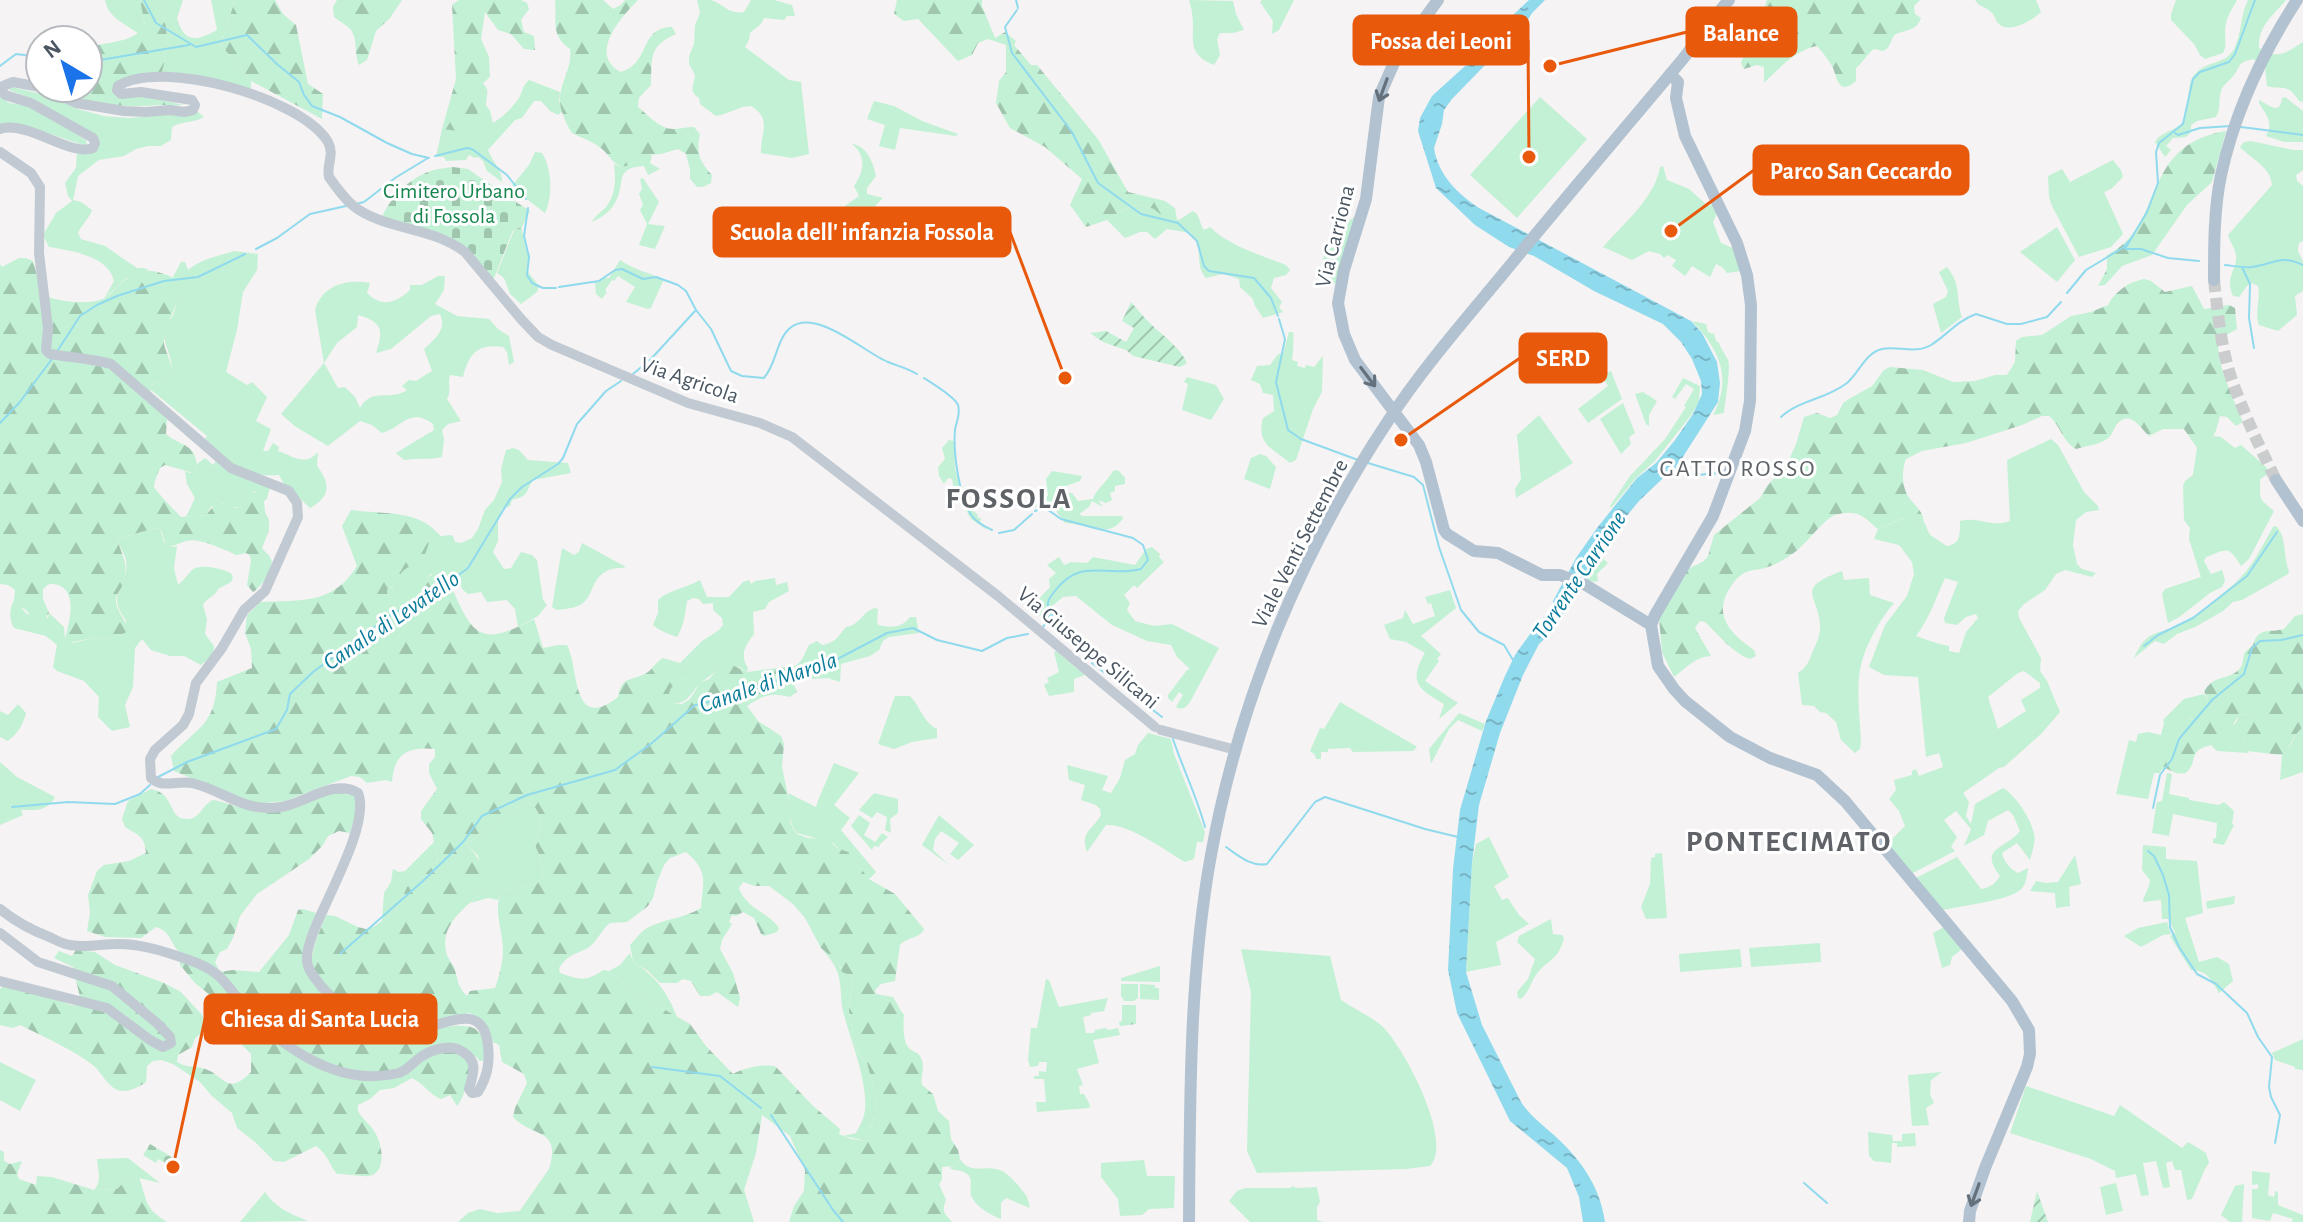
<svg xmlns="http://www.w3.org/2000/svg" width="2303" height="1222" viewBox="0 0 2303 1222" font-family="'Alegreya Sans',sans-serif">
<style>
.green{fill:#c3f1d5;fill-rule:evenodd}
.forest{fill:url(#forest-firs);fill-rule:evenodd}
.cemetery{fill:url(#cemetery-stones)}
.garden{fill:url(#garden-furrows)}
.water{fill:url(#water-ripples)}
.lines{fill:none;stroke-linecap:round;stroke-linejoin:round}
.stream{stroke:#90daee;stroke-width:2}
.major-tunnel{stroke:#caccce;stroke-width:12;stroke-dasharray:12 6;stroke-linecap:butt}
.minor{stroke:#c1cad2;stroke-width:10}
.major{stroke:#b3c2d1;stroke-width:12}
.oneway{stroke:#64717d}
.labels{text-anchor:middle;stroke-width:6;stroke-linejoin:round;paint-order:stroke}
.park-label{font-size:22px;fill:#17864f;stroke:#fff}
.street-label{font-size:22px;fill:#4a5661;stroke:#fff}
.neighbourhood-label{font-size:24px;letter-spacing:2px;fill:#5f6368;stroke:#fff}
.water-label{font-size:24px;font-style:italic;fill:#0c7c9b;stroke:#fff}
.district-label{font-size:30px;font-weight:bold;letter-spacing:2px;fill:#5f6368;stroke:#fff}
.leader{fill:none;stroke:#e8590c;stroke-width:3}
.callout-dot{fill:#e8590c;stroke:#fff;stroke-width:3}
.callout{fill:#e8590c;stroke:#e8590c;stroke-width:3}
.callout-label{font-size:24px;text-anchor:middle;font-weight:bold;fill:#fff}
</style>
<defs>
<pattern id="forest-firs" width="22" height="20" patternUnits="userSpaceOnUse" patternTransform="scale(2)"><rect width="22" height="20" fill="#c3f1d5"/><path d="M5 1l3.5 6h-7zM16 11l3.5 6h-7z" fill="#a0c6b0"/></pattern>
<pattern id="cemetery-stones" width="16" height="16" patternUnits="userSpaceOnUse" patternTransform="scale(2)"><rect width="16" height="16" fill="#c3f1d5"/><path d="M2 7V4a2 2 0 0 1 4 0v3zM10 15v-3a2 2 0 0 1 4 0v3z" fill="#a0c6b0"/></pattern>
<pattern id="garden-furrows" width="10" height="10" patternUnits="userSpaceOnUse" patternTransform="scale(2)"><rect width="10" height="10" fill="#c3f1d5"/><path d="M-1 1l2-2M0 10L10 0M9 11l2-2" fill="none" stroke="#a0c6b0"/></pattern>
<pattern id="water-ripples" width="26" height="14" patternUnits="userSpaceOnUse" patternTransform="scale(2)"><rect width="26" height="14" fill="#90daee"/><path d="M2 4q2-2 4 0t4 0M15 11q2-2 4 0t4 0" fill="none" stroke="#78b4c4"/></pattern>
</defs>
<rect width="100%" height="100%" fill="#f5f3f3"/>
<path class="green" d="M105,0h35l5,26 -6,8c-14,-11 -30,-15 -34,-34z
M158,0h25l-6,18c7,26 20,23 40,12l-6,-30h24l-14,45 30,36v10l-59,-15 -30,-4c7,-25 7,-49 -4,-72z
M697,0c5,0 10,0 14,0 13,4 17,15 33,12l7,-12h23l18,5 3,11h-8l-3,4 -20,-2 -3,6 -11,9 -1,7 -4,7 44,33 12,2 8,72 -17,4 -31,-5c-1,-19 12,-34 -10,-47 -12,0 -22,8 -35,10l-16,-12 -1,-6c-11,-7 -5,-12 -4,-23l-6,-11v-8l5,-12 1,-19 5,-12z
M1189,0l44,1 3,13 8,16 -11,3h-13l-3,6 3,16 -6,10c-30,-12 -18,-28 -22,-52 0,-4 -2,-8 -3,-13z
M1262,0h32l-15,30 -7,4 1,-13 -13,-19z
M1975,0h61l5,12c-8,8 -33,23 -43,11 -3,-3 -3,-8 -7,-11 -6,-6 -11,-4 -16,-12z
M2176,0h61c-6,11 -12,19 -12,32 0,9 2,13 -2,21l-18,6 -5,-4 -6,-11 -23,-24v-6z
M2248,0h38c-12,15 -28,25 -27,48 18,12 27,5 44,-6v60l-4,-1c-12,-19 -14,-10 -32,-15l-2,-19 -12,-8c-16,4 -11,5 -19,16 -5,7 -10,8 -13,16 -3,10 0,18 -5,26l-19,4 -6,4v7l-5,5 -13,1 -7,8 5,4 -6,7 -10,-15c7,-12 22,-10 29,-22 8,-15 0,-38 13,-48 11,-11 29,-8 37,-23 8,-15 6,-34 14,-49z
M529,80l31,12 -1,9 4,10 -5,4 -8,-4 -9,-10h-7l-12,17 -7,2 -27,30c4,11 15,21 14,32l-15,-11 -4,-10 -5,-4 -3,1 -6,-3 -3,5 -20,1 -2,-4h-8l6,-28 40,-46c9,7 4,12 4,22l4,6 3,12c9,-5 20,-16 26,-25 4,-7 3,-12 10,-18z
M12,87l33,8 33,14 26,7 25,2 69,-6 6,5c-10,6 -22,4 -32,10l-1,13 -10,6h-13l-12,3 -12,7 -25,4 -21,16 -5,24 8,2 11,8c-3,9 -10,14 -14,23l3,6 24,7 32,22h7l5,2 -24,9 -21,20 10,-18c-5,-25 -45,-31 -65,-34l-6,-12 13,-22 16,-12 -4,-5 -3,-13 11,-15 1,-16 21,-10 -68,-44 -21,-8z
M0,96l9,7 21,3 56,34 1,4 -4,1 -56,-19h-27z
M1540,97l47,42 -70,79 -47,-43z
M2285,97l18,14v31h-19l-18,-6c8,-14 0,-21 -7,-33v-3c10,5 21,16 23,-2z
M874,101l20,5 28,15 36,13 -2,2 -56,-8 -5,22 -16,-4 6,-21 -18,-6z
M2251,141l42,9h10v20l-7,5 1,6 6,5v55l-4,2c-3,10 1,10 4,19 0,8 0,21 0,29l-8,5 2,19 -19,16 -19,-6c-5,-11 2,-26 -1,-39l-6,-3 -5,3 -8,11 -6,-1c-9,-21 5,-26 3,-41 -1,-7 -6,-13 -8,-20l44,-50c-1,-18 -21,-26 -32,-38l4,-5z
M852,144c15,2 21,18 24,32l-9,12v6l16,4 -18,18h-8l-3,10 11,5 -2,5 -4,3 -18,-5 -4,12 -10,-3 9,-31 8,1 1,-7 14,-10 -5,-10c10,-14 13,-30 -2,-42z
M535,152l7,1c10,15 11,44 3,60l-34,-26 18,-22z
M643,154l9,1 -2,8 10,6 -12,6 -4,-9c-31,2 -18,17 -28,35 -5,10 -13,16 -24,21 4,-8 10,-10 15,-16 9,-13 9,-27 7,-42l8,3 8,-2z
M2113,160l8,10 2,7 -12,12 -7,3 19,42 -12,13 -32,10 -27,-51 -3,-9 -1,-21 14,-7 8,13z
M1663,166l4,14 22,9 19,17 6,-2 4,7 -5,11 8,21 12,5 8,23 -14,2 -5,-6 -6,-3 -6,13 -18,-11 -7,10 -13,-10 4,-6 -9,-5 -3,3 -4,-4 -11,-3 -17,9 -29,-13c20,-23 52,-49 57,-80z
M643,178l16,24 -11,22 17,2 -10,23 -16,-4 8,-21 -7,-14 3,-5 -4,-11 3,-5 -2,-10z
M1139,205l15,4 25,11 14,-9c8,4 6,13 11,19l6,-3c19,19 51,28 76,38l4,5 -4,5 -12,3 -3,10 11,14 -3,5 4,5 -20,6 -9,-14 -1,-5 -13,-12 -1,-8 -16,-5 -17,4c-13,-14 0,-29 -16,-45l-23,-4 -12,10 -8,-7h-7l-15,6 -18,-18 15,-10z
M1357,215l-17,64 -6,5 -6,-4 -5,2 -4,-3 -1,-5 5,-6 1,-15 14,-9 -1,-6 13,-18z
M2057,227l18,33 -18,22 -37,-30z
M522,229l3,17 5,9 -2,17 11,14 -2,6 -16,12 -11,-10 -6,-16 -7,-5 17,-43z
M234,251l24,3 -1,16 -14,22 -6,38 -11,42 21,13 5,-3 15,15 -11,24 15,8 -8,22h5l5,-8 6,4 -1,4c15,5 27,16 40,1l-1,14c14,18 13,31 -7,42l-26,-24 -5,-9c-37,3 -48,-13 -75,-34l3,-5 -57,-47 2,-4c6,-3 14,-3 17,-9 8,-14 -6,-29 -5,-44 0,-7 6,-12 9,-17 5,-12 7,-27 0,-38l8,-15h4l3,8c13,-11 31,-14 46,-19z
M620,260c13,9 29,13 44,19l-13,29 -3,1 -22,-7 9,-15 -17,-11 -4,5 -2,-1 -7,10 2,2 -5,7 -6,-5 -1,-12 8,-4h6z
M1947,267c15,19 8,29 15,50l-21,16 -8,-29 13,-7 2,-6 -9,-19z
M438,276h7l-1,14 -9,14 22,12 32,3 9,10 11,7 5,26 -5,3 -2,-13 -4,-5c-26,-4 -34,7 -40,30l-13,-2c-3,9 2,16 -3,24l14,22 -13,3 -6,6 2,9 -2,18c-13,3 -25,1 -38,3l-8,-7 38,-23 -1,-6c-24,-17 -30,3 -51,9l-10,-8 -12,-4 -32,25 -32,-19 -15,-13 43,-51 -9,-53c7,-25 32,-31 55,-27l-3,10c15,15 29,10 43,-3v-5h12zM440,314c7,16 -5,25 -16,35l8,22 -16,10 -7,-1 -7,6 5,4c-18,12 -34,-4 -47,18l-5,-11 -10,-10 -7,1 -14,-25 13,-20 20,-16 1,-12c24,7 26,14 18,38l15,-4 40,-33z
M1692,321l14,3 2,8 6,2 2,7 3,2c2,6 6,11 9,17 3,7 -3,42 -4,53l-11,2c20,-37 6,-66 -21,-94z
M1289,332h4c1,3 0,24 -1,28l6,2 -1,4 8,2 1,-3 8,2 9,-11 -1,36 -9,17 -17,51 -6,3c-18,-15 -34,-19 -27,-45l11,-7 -1,-16 -10,-2 -3,-9 -9,-4 6,-14 13,-1 8,-11h5z
M1611,371l11,28 -34,24 -10,-14 30,-23 -6,-11z
M1187,377l29,8 8,14 -13,21 -29,-10 6,-26 -4,-2z
M1683,378l17,8 -1,15 -7,13 -37,47 -19,17 -25,30 -1,-2 20,-30 35,-37 21,-32 -2,-1 10,-17 -8,-5 -11,15 -3,-2z
M1643,392l14,9 -8,14v11l-3,-2 -11,-30z
M1623,403l12,30 -6,4 2,7 -10,10 -21,-35z
M1539,415l34,48 -57,35 -1,-9 6,-10 -4,-44z
M2214,436l7,1 14,11 6,-3 25,22 4,6 -10,6c1,21 -4,17 14,32l-25,48 -8,7c-13,-21 -13,-17 -35,-9l-2,4 7,13 11,-4 3,10 -3,7 -12,6 -32,25 -10,5 -6,-29 3,-5 36,-12 -12,-38 1,-11 -6,-8 -1,-34 2,-5 8,-6 4,-27z
M2051,439l7,6 26,47 14,14 1,4 -13,2 -10,8 -3,25 4,19 5,5 14,4 -4,4 -27,-7 -9,4 -11,16 -21,14 -6,7 1,7 22,40 -1,13 7,10 13,31 -18,21 -38,34 -5,1 -36,25 6,9 -3,14 5,8 4,-20 28,-16c12,7 28,30 31,46 2,8 -2,18 -4,26l-13,-17 -15,10c1,8 9,17 16,20l10,-5c-1,8 -2,18 -9,23 -14,10 -58,15 -76,19l-27,-32 41,-21 24,32c9,-1 15,-6 19,-13 -22,-29 5,-26 20,-45l-7,-16 -5,-5 -20,11 -4,14 -20,11 7,-17 -15,-18 -12,9 13,17 -6,10 4,4 -44,23 -25,-29 19,-19 -6,-15 -10,-12 7,-9 -2,-10 18,-5v-4l4,-2 3,7 24,-9 -4,-14 -13,4 -8,-80 -34,-2 -15,-8 16,-42 22,-29 7,-22 -2,-12 -13,-17 -25,-6 4,-10 26,-11 13,6 7,-2 6,13 17,11c14,-2 13,-13 13,-25 18,-5 32,7 50,0l-3,-61zM1945,578l13,4 -14,36 1,5 12,2 9,-8 10,-3 2,4 -12,14 -7,21 -10,-2v-5c-11,-2 -22,-6 -33,-10 13,-17 20,-38 29,-58zM2024,671l16,12v5l-19,12 5,11 -28,18 -10,-32 30,-24z
M949,440l5,1c2,9 0,18 1,27 2,11 7,21 7,33l6,-2 4,11 6,5v3h3l-1,4 8,6 -2,1 -15,-10 -9,-16 -6,-1 2,-3 -6,-3 2,-7 -2,-10 -4,-1 -4,6 -5,-8 -1,-9 7,-8 -3,-11z
M513,448l6,2 9,10 40,3 3,10 -38,7c-9,13 -2,15 -21,20l-2,6 -8,3 -4,12v20l-5,11 11,17 7,-1 10,-16 11,3 5,5 6,40 4,5 -9,11 -20,11 -3,-18 -8,-9 -20,2 -6,-10 -13,2 -5,-4 -6,-10 -7,3 -6,-3 -3,-6h-11c-5,12 -14,21 -21,33l-6,2 -4,-5 -11,-8 -1,-6 6,-3 9,-16 22,-15 6,-18 20,-3 3,1 2,6 6,1 11,-5 6,-9 7,-19 9,-10 8,-18 -1,-13 5,-19z
M1260,454l6,2 10,11 -6,22 -26,-10 7,-21z
M205,458l8,7 3,-4 54,26 -3,12 -3,2 -10,-10 -9,2 -5,14 -9,1 -9,-5 -11,4 -5,8 -20,2 9,-19 -8,-14 -2,-13 5,2 7,-4v-5z
M1118,470l7,8v6l-10,2v5l-5,2 2,7 -6,3 -8,-3 5,7 -11,-6 -3,6 -10,7 4,2h39l1,2c-14,23 -39,5 -58,5l-9,-12 2,-4 -3,-11 -3,7 -8,-3 -8,8 -7,-5v-5l4,-1 4,2 11,-3 -2,-17 6,-8 30,5 -2,5 -14,5h-7l-1,4 2,2 12,1 6,8 15,-2c4,-11 14,-17 20,-28z
M2276,526c11,11 7,30 13,45l-1,3 -46,26 -9,2 -10,9 -28,16 -18,7 -13,10 -9,-3 -21,17c13,-31 26,-22 49,-35 18,-10 35,-26 51,-39 18,-16 27,-36 39,-57z
M155,528l5,1 4,13 9,5 4,-1 -3,22 4,17c6,-5 9,-10 14,-15 9,-7 29,-1 39,3l2,5 -2,4 -13,7c-3,8 -12,9 -15,16l4,14 -2,15 9,12c0,9 -6,14 -13,19l-17,-9h-14l-19,-6 -9,-11 -7,9 -2,39 -8,18 5,22 -18,4 -14,-14 1,-20 -15,-16 -27,-10 -4,-4 4,-22 -11,-9 -32,-8c-5,-8 -5,-19 0,-28l13,14 21,4 1,-5 15,14 1,12 8,4 20,-5 14,2 18,-7 1,-13c-22,-28 4,-32 0,-60 -1,-6 -6,-12 -8,-18l3,-4z
M582,543l44,24c-6,2 -13,0 -19,4 -16,8 -13,23 -24,32 -6,5 -18,6 -26,7l-5,-3 10,-59 12,7 5,-3z
M1152,547l8,7 -1,3 5,5 -27,26 -3,-3 -10,10 6,8 -3,7 8,11 19,5 18,-2 47,24 -29,54c-3,5 -9,9 -14,5l7,-12 -4,-3 -7,10 -4,-4v-3l19,-25 3,-1 -13,-12 -6,-12 -24,-4 -35,-16 -36,-29 -13,1 -11,9 7,7 -13,12 -10,-14v-9l14,-15 -1,-8 7,-6 -9,-8 12,-8 5,8 7,-3 16,1 6,-6 42,8 11,-16z
M1598,554l10,9 -11,11 1,7 -3,1 -9,-2z
M1842,571l2,9 25,-2 1,17 24,8c-16,19 -33,49 -35,74 -2,21 1,43 2,64l-1,8 -5,4 -14,-13 -5,-18 -10,-9 -6,-1 -6,-6 -12,-1 -4,-32c8,-5 11,-11 14,-20 3,-7 8,-16 8,-24 1,-34 -29,-39 22,-58z
M775,578l1,7 11,-3 2,9 -20,11 -4,7 -12,3 1,22c-8,11 -15,20 -6,34l-1,4 -8,-5 -17,-1c-7,7 -16,12 -22,18 -11,10 -11,20 -28,19l-5,-7 4,-8 15,-18 -6,-7 22,-22 17,-11 4,-5 -1,-7 -9,-8v-7l-10,1 -4,-5 -6,-1 -6,3c-2,13 -3,25 -10,36 -6,-2 -19,-7 -24,-12l5,-12v-13c10,-10 29,-12 42,-20l7,17h22l14,-15 6,-2 2,4 4,-3z
M1450,590l6,18 -35,28 20,18 -4,5 2,2 -14,20 33,22 -19,16 5,-15c-26,-15 -36,-22 -19,-51l-19,-11 -16,-3 -6,-14 19,-7 2,-8 8,14 22,-8 -4,-13 -3,1 -3,-7z
M875,608l3,1 -1,13 1,3c13,3 24,3 32,-8h6l3,16 -30,4 -6,4 -4,9 -9,6 -29,8 -1,18 -12,-4 -36,2 -6,-13c16,1 17,-11 23,-22l8,-4 5,4c14,-2 16,-9 24,-18 13,-1 17,-16 29,-19z
M1056,651l29,24 -11,4v13l-25,4 -5,-11 5,-3 -2,-4 12,-6 -5,-20z
M2204,694l4,6 -4,13 -6,6 -9,-1 -19,33 -5,-1 -2,16 3,3 -5,1 -1,3h-6l-6,26 -32,-5 13,-54 7,2 2,-8 10,-2 13,3 3,-12 -1,-3 21,-21z
M895,696h15c11,11 12,25 27,33v9l-25,4 -18,7 -16,-5z
M1340,702l76,44 1,1 -4,4 -60,1 -3,-4 -22,1v3h-7v7h-5l-1,-4 -5,-4 10,-23 4,1z
M18,704l8,9c-3,12 -8,20 -18,28l-8,-4v-26l8,4z
M1459,713l26,11 -3,7 -24,-11 -9,9 -18,35 -2,-15z
M2253,714v4c-7,15 -13,18 -4,35l-32,-2 -6,-6 3,-9 22,-13 3,-8z
M2303,727v45l-23,8 2,-25c9,-4 11,-21 21,-28z
M1148,733l23,6 3,15 31,78 -2,10h-6l-3,17 -9,3c-20,-12 -57,-39 -79,-37l-19,27c-7,-21 5,-21 14,-37l-1,-6 -4,-4 -15,-5 4,-15 -16,-5 -2,-15 41,11 -6,14 9,3 9,-15 5,-18 10,-6 3,-9z
M0,762l17,15 38,20c-8,15 -19,13 -34,13l2,5 -23,10z
M834,763l25,10 -25,32 16,13 -9,12 35,42 -7,7 -36,-36 -36,-10c-10,-11 -6,-26 -9,-40l28,14 3,-9z
M2167,773l5,1 -3,20 20,4v2l30,5 5,-3 10,9 -2,13 2,1 -10,20 -11,-2v-4l3,-1 1,-15 -44,-9 -4,22 -17,-3 4,-27 1,-4 5,-1z
M874,793l24,6v14l-8,6 1,14 -6,-3 2,-13 -10,-5 -5,6 -13,-8z
M531,803c12,12 13,26 3,40l7,16 2,18 -6,6 -36,9 -3,8 -10,-2 -18,5 14,-12 -6,-35 -12,-13c24,-10 38,-35 65,-40z
M859,815l11,8 -6,12 11,7 7,-9 6,4 -9,8 1,2 -6,-1 -2,4 -21,-24z
M939,815l35,30 -16,15 -8,-6 9,-11 -18,-12 -6,8 -2,11 16,15 -27,-20z
M1489,837l20,40 -15,9 8,14 6,-2 11,17 10,9 -33,18 5,23 -35,7 6,-109 4,-19z
M434,842l4,18 -16,19 -15,8 -11,24 -14,10 2,-28 7,-11 2,-13 6,3 6,-1z
M2143,845l23,2v12l31,2 6,52 -18,5 14,44 18,-5 12,7 4,17 -14,12c-8,-14 -11,-22 -28,-23l-21,-34 5,-3 -6,-14h-7l-1,-19 -18,2c0,-6 6,-12 7,-22l-8,-10z
M1662,853l5,65 -21,1 -5,-12 9,-23 1,-26 4,-1v-3z
M2075,855l6,29 -12,3 1,19 -14,2 -1,-15 -25,-2 6,-10 10,2 12,-1z
M2235,896l-1,8 -27,5 -1,-7 2,-1z
M1551,919l2,15 9,1 2,3c-6,24 -17,21 -28,37 -6,9 -7,17 -15,24l-3,-1 -1,-6 11,-13 7,-20 -18,-17 2,-6z
M2167,922l4,12 -8,1 -22,12 -17,-11 14,-8z
M1944,927l18,22 -10,8 -2,8 -8,3 -9,-35z
M1820,943l1,19 -70,5 -2,-19z
M821,948l18,15 1,5 10,7 2,4 -3,32 5,29 4,13 9,10 10,38 -5,23 -3,4 -2,13 -24,-5 13,-3c4,-7 8,-15 9,-23 3,-29 -15,-71 -22,-99 -3,-12 -1,-25 -5,-37 -3,-10 -10,-18 -17,-26z
M1241,949l89,7 11,44c13,9 30,16 42,27 21,21 71,114 47,139l-24,3 -149,4 -10,-22 4,-158z
M1740,949l2,18 -62,5 -1,-18z
M630,953l3,9c23,14 34,30 44,55l-40,-23 -28,-23 11,-6z
M1160,966v16l-39,-1v-3z
M1046,979l3,1 10,27 49,-9 -4,13 -13,2v2l-8,2 3,16h8l1,-3 10,-2 4,2 9,-2 2,7 -27,5 6,23 -22,6 6,16 -4,1 1,8h4l6,11 -1,3 -52,4 -1,-10h10l-2,-23h-10v-3h5v-5l7,1 1,-10h-8l-1,4 -8,1 -2,-7 3,-32h6z
M1121,984h17v14l-4,3h-10l-1,-3 -2,-1z
M1140,984l15,1v3h4v12l-19,-1z
M2303,1039v31l-8,-1v-2l-20,-7 -3,-7z
M0,1062l36,18 -16,31 -20,-11z
M1942,1072l-11,8 -1,14 4,9 -8,5 3,17 -17,1 -4,-51z
M2026,1086l88,30 6,-11 62,43 6,-6 18,11 3,10 -4,6 -13,30 -5,1 -6,-30h-6l-3,-9 -6,2 4,24 -7,1 -7,-27 -13,2 6,32 -8,1 -5,-22 -20,4 -1,-7 -24,-12 -81,-26z
M1868,1132l24,3 1,6h9v-7l13,-1 1,13 -19,1v-4h-5l-1,20 -17,-2 -5,-5z
M128,1158l32,25 -30,-7 -13,13 -23,1c8,-8 4,-20 3,-31z
M960,1159c10,15 21,7 36,10 10,2 15,9 22,16 8,11 9,8 12,23l-24,-10 -5,5v16c-10,-4 -26,-12 -30,-24 -2,-8 4,-18 -7,-23 -4,-2 -8,-1 -13,-3l-1,-2 5,-1z
M1144,1160l3,16h28l-1,32 -25,1 -7,6 -22,1 -2,-17 -17,-22v-14z
M2252,1171l18,2 -2,22 6,2 1,-6 3,1v13l25,10v7h-11l1,-3 -20,-6 -3,8 -18,-3v-29h6v-5l-6,1z
M2116,1183l7,28 -17,4 -6,-28z
M2244,1184l-2,38h-12l-9,-7 14,-29z
M1293,1186l3,2 21,-1 3,15 -3,5v13l6,2h-73l-21,-21 8,-10 8,-3h45z
M265,1192c10,16 26,22 43,29l-68,1z
M480,1209l17,4 23,-2 -8,11h-54l10,-9z"/>
<path class="forest" d="M140,0h18c11,23 11,47 4,72h-10l-37,11 20,11 49,11c-8,1 -17,0 -25,0 -38,3 -72,0 -106,-17h35v-41c19,-5 45,-4 57,-21z
M235,0h40l8,14 13,11 12,59 15,10 -1,25 -71,-38 -30,-36z
M337,0h65l-12,18 -14,13 -9,29 -8,5c-5,-10 -1,-26 -8,-35 -4,-5 -12,-9 -17,-13l-1,-10z
M459,0h62l6,3 2,6 -8,11 3,12 10,4 1,14 -11,-1 -13,-15 -13,-4 -13,-18 -4,27 8,18 1,20c-25,19 -7,29 -14,52l-9,3 -25,-3 14,-50 -4,-74z
M555,0h48l10,9 8,-4 4,-5h13c-16,16 -51,55 -17,72 30,-9 18,-45 51,-45l4,7c-28,12 -24,25 -25,51l-12,13 -1,9c10,8 22,22 35,22 7,0 13,-2 21,-2l6,7c-4,18 -1,27 12,41l-1,8 -8,4h-6l-7,-8v-9l-4,-16 -8,-5 -17,5 -18,1 -13,10 -8,2c-10,-4 -12,-11 -20,-18 -8,-7 -20,-11 -30,-16 -6,-9 -14,-27 -12,-38 3,-17 12,-28 10,-46 -20,-14 -13,-27 -15,-49z
M897,0h85v6l13,32 10,-6 11,9 -2,4 17,20h6l61,74 30,53 37,9 10,7 2,12 -8,-3 -4,1 -11,-9 -16,-4 -16,5 -15,10 -21,7 -16,-22 12,-26 -37,-32 -35,-19 -14,-25 3,-22 7,-9v-27l-18,-6 -10,4 -6,12 -14,6 -40,-42 -14,2 -10,-7z
M1767,0h153l-6,6 1,8 6,4c-5,14 -15,11 -27,17l-6,13 -5,3 -9,-2c-7,5 -11,13 -18,19v13c-17,14 -18,0 -23,-13 -2,-5 -12,-18 -16,-22 -20,3 -39,23 -53,37v-16l-7,-2 -13,4 -3,-6c4,-14 15,-19 22,-32 5,-10 -1,-20 4,-31z
M2226,131l-14,51 -25,23 -35,50 -30,11 -17,19 -7,1 9,-17v-14c61,-31 31,-109 119,-124z
M19,258h7l7,3 9,33c13,8 46,11 61,5 5,-2 10,-8 14,-12 11,-12 28,-20 44,-14 7,3 13,3 16,9 9,23 -19,42 -12,66 3,9 13,26 -1,33 -4,1 -8,2 -12,4l-3,14 18,20 -1,15c15,13 31,9 31,35l-3,4 -29,-8 -5,3c-2,5 -6,14 -6,19 1,3 23,26 27,30l25,-2 11,-13 19,6 4,-1 5,-14 4,-3 9,4 6,7 1,11 4,8v10l-7,18c3,4 7,6 9,11 4,8 -10,29 -18,33l-6,-7 4,-24 -1,-5 -4,-3 -10,2c-10,-5 -38,-18 -50,-14 -7,2 -10,5 -18,5 -5,-5 -4,-11 -8,-17l-5,-1 -34,10 -3,4c5,16 10,20 6,39 -1,6 -7,11 -8,18 -1,11 10,20 12,31l-3,3 -18,7 -14,-2 -25,5 -3,-4c5,-19 15,-56 -16,-55l-6,5v10l6,14 -5,9 -9,-2 -10,-11 -9,-4 -2,-5 1,-10 -7,-5 -8,-1v-320l2,3z
M2144,279l7,2 14,11 27,-6 12,23 25,-4 6,3 2,21 -18,10c-5,21 16,63 24,83l-7,4 -9,-9 -7,-1c-5,17 -4,24 -23,32l-13,-19h-21l-14,7c-8,-7 -18,-26 -31,-13 -5,5 -5,12 -11,16 -9,6 -21,7 -31,10 -14,-8 -15,-23 -27,-33h-7l-20,9 -56,18 -44,8 -16,8c-5,12 -4,30 4,40 7,9 12,11 14,23l-7,2 -14,-6 -25,11c-16,-14 -21,-20 -43,-14 -10,3 -30,30 -40,37 -8,6 -18,12 -27,15 -8,3 -16,2 -24,6 -7,4 -12,11 -16,18 -15,27 6,45 26,59l2,6 -6,3c-19,-7 -31,-24 -45,-37l-5,-1 -5,7 16,28c-16,1 -24,11 -37,21l-12,-25 -3,-34 27,-48 18,-9 4,-5 6,-21 46,-37 7,-12 20,-21 9,-21 8,-27 13,-4 13,5 7,-3 6,-12 6,-4 23,-13 12,-16 6,-3 33,3 30,12 22,-1 20,-6h12l8,-13 1,-21 6,-4 20,-2 29,-19 20,-4 17,-7c7,-14 21,-23 36,-26z
M351,510c33,5 69,-2 91,28h-12c-2,7 -3,15 -8,20 -10,10 -23,9 -24,25l-11,7 1,6 11,8 3,5 7,-3c6,-10 18,-29 27,-35l8,9 6,3c22,53 30,65 84,36l9,29 15,-3h9c12,21 4,89 51,52 4,-23 15,-15 30,-25 5,-4 8,-10 15,-14l17,5 6,7 -1,9 -14,9 -3,8 4,7 10,1 8,-5 10,-16 9,-4 12,-13 9,-2 17,8 39,-5 11,25 -7,5c-21,-5 -25,-2 -43,9l11,15 23,15 3,8 -2,23 8,39v15l3,8 4,5 11,4 20,1 9,9 11,4 21,27 26,15 29,35c-3,9 -17,8 -24,16l-5,36 -14,3 -6,6 1,4 17,3c4,6 6,12 11,18 -1,8 -1,26 4,32 5,6 11,4 14,13 3,9 -2,16 0,25l11,9 5,17 11,10 2,18 7,11 2,9 -5,7 -13,1v13l-3,4 7,16c-5,12 -1,14 6,22h-163l5,-16 10,-15 1,-21 -15,-34 -28,-21 -6,38 -12,37 10,32h-242l37,-53c13,-42 -17,-31 -36,-52l2,-9 12,-25 -3,-9 -22,-12 -3,-17 -6,-3c-5,-14 -12,-21 -23,-29 -27,5 -52,15 -79,14 -9,0 -17,-3 -24,-7 -13,-7 -54,-43 -55,-57 -1,-15 9,-34 14,-48l9,1 23,11 8,2 9,-3 21,-15 11,-24 15,-9 16,-18 -6,-27 -11,-14v-8l16,-22 -8,-16v-9l6,-7v-8c-28,-3 -41,5 -43,33l-6,-2 -19,3 -7,-6 -9,-1 -66,25 -31,3 -80,-33 -3,-15c26,-29 44,-30 46,-74l35,-14 -1,-19 -6,-16 2,-18 13,-13c41,-2 73,3 97,-36l-15,-40zM531,803c12,12 13,26 3,40l7,16 2,18 -6,6 -36,9c-8,20 2,38 2,58 0,13 -4,27 -8,38l-25,3 -3,5c-10,-9 -9,-17 -13,-29 -2,-4 -5,-7 -7,-12 -9,-29 17,-47 37,-64 2,-21 -4,-32 -18,-48 24,-10 38,-35 65,-40zM686,852c23,20 17,28 15,56 -18,11 -40,11 -57,22 -5,4 -9,10 -14,15l3,17 15,9 12,12h17l6,-4 8,2 9,15h9l8,-4 21,15 2,-9 -7,-25 -13,-24 2,-9 10,-16 -3,-2 3,-7 4,1 7,-4 11,6 7,16 3,2 13,-4 2,-4c-11,-16 -34,-20 -40,-40l4,-6 12,4h14l24,18 12,14 16,30 18,15 3,9 8,3 2,4 -3,32 5,29 4,13 9,10 10,38 -5,23 -5,8v9l-16,-2 -12,-5 1,-5 -28,-24 -36,-38c-12,-4 -31,1 -43,7l-27,-28 -16,-22 -53,-30 -28,-23 -6,-1c-17,12 -23,10 -43,3l-1,-5c9,-13 14,-13 27,-19 10,-5 15,-19 24,-26l17,-1 21,-16 5,-8 4,-16 7,-17 6,-7z
M2303,614v113c-7,6 -13,16 -15,24l-6,4 -35,-4 -4,-18 10,-15v-4l-14,1 -7,11 -17,10 -4,9c-24,6 -12,14 -24,27 -10,5 -20,-4 -28,-8l-1,-8 7,-6h5l10,-16 -2,-9 1,-5c20,-4 22,3 29,-20l-4,-9c2,-3 6,-8 10,-10 9,-5 22,-4 28,-16 1,-4 1,-9 3,-13l8,-7c5,-18 16,-12 31,-16l11,-13z
M151,789c25,4 16,32 38,30 11,-1 14,-15 24,-19 19,3 35,13 56,12 28,-2 57,-27 86,-16l2,14 -7,23 -11,-2 -11,5 -5,9 -14,14 -52,35 -17,22 -7,22 -6,11 -7,3 -5,10 5,10 12,-2 27,2 30,-37 9,-25 5,-1 13,4 -11,51c15,18 43,60 63,69 29,14 100,-24 113,2 4,7 3,17 4,25l-5,1 -5,-5c-10,15 -6,36 -18,50l-7,-11 -9,4c-11,-4 -18,-16 -29,-21l-18,10 -14,2 -10,9 -12,6v6c4,8 12,13 16,20 8,11 14,41 -5,45 -6,1 -22,-2 -32,-2 -8,-9 -9,-20 -21,-28l-32,16 -10,-1 -19,-19 -18,-14 -5,-15 -20,-17 -12,-14 -27,-18 -12,-4 -8,1 -6,5 -1,16c-6,4 -16,10 -24,9 -13,-1 -19,-17 -28,-25 -22,-17 -50,-29 -74,-41l-8,3 -12,-3v-36l3,-3 47,11 21,8 11,1 -9,-39 -19,-9 5,-7 13,5 4,-6 19,2 20,13 49,18 17,9 21,23 4,8 -2,8 -9,7 -3,9 -14,8 -1,7c14,7 13,3 25,6 22,5 24,30 49,4v-18l-32,-32 -8,-26 -16,-13 -15,-18 -1,-13c-9,-10 -9,-21 -23,-25l-15,11 -36,-1 -18,-6 3,-18 -2,-18 9,-24 7,-6 25,-4 17,-8c-1,-17 -8,-18 -21,-26l-3,-8 6,-18z
M1122,1005h14v19l-16,2 -1,-4 3,-1z
M0,1150l4,2v9l6,3 12,-3 -5,13 2,5 17,6 1,-9 15,1 42,13 23,-1 13,-13 9,1c8,23 5,31 28,45h-167z"/>
<path class="cemetery" d="M453,167l15,2 29,20 -1,7 5,5 9,-3 20,13 -9,18 -8,1 -19,48 -4,1 -17,-22 -91,-40c8,-19 27,-38 46,-45 7,-3 17,-4 25,-5z
M150,1144l22,13 -5,7 -9,-5 -2,4 -13,-8z"/>
<path class="garden" d="M1131,302c8,9 15,18 24,26 11,10 25,20 32,35l-7,4 -47,-11 -7,-6 -23,-8 -13,-9 16,-2 20,11 8,-14 -12,-7z
M2037,1191l11,31h-18z"/>
<path class="water" d="M1529,0h16l-13,13 -6,10 -74,76 -8,11 -2,14 -8,24c4,27 24,46 45,60l212,113 11,12 15,29 3,21 -2,19 -39,61 -40,38 -42,51 -17,36 -29,45 -12,11 -16,31 -23,58 -21,72 -7,58 -6,109 16,53 39,77c9,14 23,24 35,35 26,24 44,50 49,85h-22l-4,-25 -12,-29 -57,-47 -53,-108 -9,-43 5,-101 7,-59 26,-89 19,-45 10,-21 20,-28 7,-3 1,-6 9,-8 1,-9 23,-43 21,-30 40,-50 19,-15 19,-23 18,-26 9,-20 -1,-13 -9,-22 -11,-17 -18,-18 -69,-33 -60,-35 -25,-9 -34,-22 -39,-37 -18,-57 2,-13 12,-22 43,-39 16,-21z"/>
<g class="lines">
<path class="stream" d="M144,0l12,23 40,24 51,-12 31,30 21,17 5,13 8,11 28,11 47,26 25,11 17,4
M1016,0l2,8
M1017,10l-12,17 7,26 60,79 26,51 43,31 37,9 19,18 7,25 5,5 45,7 17,20 7,18
M88,62l101,-17
M0,66l16,-12 24,3
M2241,127l62,8
M2175,133l3,2 22,-7 31,-2
M435,156l32,-8 5,1 35,26 19,24
M356,204l8,-2 31,-24 33,-20
M528,208l-4,28 5,21 -2,18 5,8 4,2 7,3h13
M256,249l21,-11 33,-24 36,-8
M2125,249l22,-37 11,-29 -2,-31 3,-9 24,-19 10,-45 7,-7 29,-10 6,-8 20,-54
M2126,249h15l27,9 31,3
M2225,265c9,1 18,3 27,2 22,-3 29,-13 51,-2
M2242,267l8,17 -1,34 5,30
M559,287l40,-6 16,-11 7,-1 21,10 13,-2 22,8 8,6 10,19 15,19 20,42 11,5 22,2c13,-15 12,-38 26,-50 26,-21 75,25 98,34 10,4 19,6 29,12
M2067,293l19,-23 38,-23 6,-7
M1279,319l6,20 -9,43 12,48 13,9 57,21
M58,350l22,-34 17,-11 20,-9 47,-15 34,-4 47,-23
M633,374l18,-15 44,-48
M924,378c8,5 31,19 34,27 3,9 -2,17 -3,25 -2,22 4,68 17,86 5,7 12,10 20,14
M1781,417c18,-17 46,-18 66,-34 12,-10 18,-30 35,-34 16,-3 34,5 49,-4 16,-10 26,-24 45,-31l31,10h14l26,-7 14,-15
M0,423l19,-20 33,-44
M1368,463l46,14 9,8 16,62 22,63 18,22 25,13 9,15
M1673,466c26,16 27,5 51,8
M1035,511l9,-4 17,12 72,19 10,7 5,15 -7,9c-36,9 -60,-13 -87,23 -7,9 -8,12 -3,22l35,43
M999,533l15,-3 18,-16
M1043,627l7,-11
M2144,646l14,-11 35,-17 54,-42 30,-44
M1092,663l70,54
M1173,739c10,30 24,58 32,88
M158,777l29,-15 89,-33 11,-19 3,-16 23,-22 78,-57 56,-31 21,-16 42,-69 12,-12 36,-23 5,-6 14,-34 29,-33 15,-10
M12,807l56,-5 47,2 25,-10 10,-9
M2153,808l7,-33 12,-16 7,-20 33,-39 32,-26 8,-26 8,-7 21,-1 22,-5
M1226,847c13,9 25,20 41,17l48,-62 10,-5 100,32 33,8
M2148,851l6,5 9,19 6,20 1,32 9,20 18,27 19,10 31,29 11,24 14,20 -3,30 2,10 9,18 -5,28
M341,953l82,-72 40,-39 19,-26 45,-21 88,-25 37,-27 43,-38 33,-7 58,-21 42,-13 59,-31 26,-5 24,12 45,11 25,-13 21,-4
M652,1067l68,9 41,32
M771,1115l62,95 10,12
M1804,1183l23,20"/>
<path class="major-tunnel" d="M2214,280c4,34 7,70 19,103 12,33 27,65 43,97"/>
<path class="minor" d="M42,88l34,15 48,8 22,1 24,-2 14,2 9,-2 2,-5 -3,-5 -51,-8 -20,2 -4,-4 1,-4c43,-28 184,12 210,56 7,13 -2,23 1,35 8,11 18,26 30,33 32,20 75,18 106,42l56,67 17,18 14,8 136,58 72,20 32,14 206,159 157,131
M0,129c28,-9 70,28 93,19l2,-5 -2,-5 -62,-35 -26,-8 -3,-4 1,-5 10,-4 27,5
M0,152l31,21 9,14 -1,66 9,75 -2,22 4,4c18,3 44,5 61,10l120,104 58,23 8,12 1,14 -33,74 -21,19 -22,38 -26,35 -7,31 -6,11 -28,25 -5,9 1,19c12,11 26,2 41,5 33,8 52,30 89,24 25,-4 53,-29 77,-14 13,31 -35,110 -46,143 -3,9 -7,20 -4,30 2,7 9,14 13,20 16,17 39,43 64,45 10,1 26,0 36,-2 26,-5 63,-28 67,17 2,18 -1,31 -10,46l-6,1 -3,-4c4,-15 10,-27 -6,-37 -12,-9 -34,-2 -45,7 -6,5 -11,11 -19,14 -13,3 -30,4 -43,2 -42,-6 -85,-38 -112,-69 -20,-24 -23,-35 -55,-46 -23,-8 -46,-16 -71,-16 -16,0 -32,4 -48,1 -9,-1 -15,-6 -23,-9 -18,-7 -31,-14 -47,-27
M1161,730l75,20
M0,933l38,29 74,24 46,38 12,13 1,6 -8,4 -13,-7 -43,-32 -107,-27"/>
<path class="major" d="M1438,0l-41,56 -18,41 -13,102 -22,71 -6,33 6,31 11,26 64,85 7,17 18,68 3,4 27,17 24,2 44,22h18l24,9 67,41
M1670,74l8,8 -2,16 9,38 52,107 10,32 4,30 -1,96 -5,30 -32,85 -58,99 -4,10 7,41 16,23 11,12 45,36 40,21 47,17 28,26 167,200 17,29 1,24 -3,13 -42,101 -15,43 -1,11
M2214,280c0,-35 0,-71 7,-105 14,-64 41,-121 76,-175
M2276,480l27,41
M1189,1222c1,-123 0,-246 22,-367 28,-155 90,-303 177,-434 38,-58 85,-110 129,-164 54,-66 110,-131 165,-197 16,-20 30,-41 47,-60"/>
</g>
<defs><path id="oneway-shaft" d="M-6 0H5M1.5-3L5.5 0L1.5 3" fill="none" stroke-width="1.6" stroke-linecap="round" stroke-linejoin="round" transform="scale(2)"/></defs>
<g class="oneway">
<use href="#oneway-shaft" transform="translate(1383 90) rotate(110)"/>
<use href="#oneway-shaft" transform="translate(1368 377) rotate(53)"/>
<use href="#oneway-shaft" transform="translate(1975 1195) rotate(110)"/>
</g>
<g class="labels">
<g class="park-label">
<text x="454" y="198">Cimitero Urbano<tspan x="454" dy="25">di Fossola</tspan></text>
</g>
<g class="street-label">
<text transform="translate(1334 236) rotate(-76)" y="8">Via Carriona</text>
<text transform="translate(690 379) rotate(19)" y="8">Via Agricola</text>
<text transform="translate(1299 543) rotate(-63)" y="8">Viale Venti Settembre</text>
<text transform="translate(1089 647) rotate(40)" y="8">Via Giuseppe Silicani</text>
</g>
<g class="neighbourhood-label">
<text x="1738" y="476">GATTO ROSSO</text>
</g>
<g class="water-label">
<text transform="translate(1579 575) rotate(-56)" y="8">Torrente Carrione</text>
<text transform="translate(391 620) rotate(-34)" y="8">Canale di Levatello</text>
<text transform="translate(768 682) rotate(-19)" y="8">Canale di Marola</text>
</g>
<g class="district-label">
<text x="1009" y="508">FOSSOLA</text>
<text x="1789" y="851">PONTECIMATO</text>
</g>
</g>
<path class="leader" d="M1550 66L1687 32M1529 157L1528 40M1671 231L1754 170M1065 378L1010 232M1401 440L1520 358M173 1167L205 1019"/>
<g class="callout-dot">
<circle cx="1550" cy="66" r="8"/>
<circle cx="1529" cy="157" r="8"/>
<circle cx="1671" cy="231" r="8"/>
<circle cx="1065" cy="378" r="8"/>
<circle cx="1401" cy="440" r="8"/>
<circle cx="173" cy="1167" r="8"/>
</g>
<g class="callout">
<rect x="1687" y="8" width="109" height="48" rx="8"/>
<rect x="1354" y="16" width="174" height="48" rx="8"/>
<rect x="1754" y="146" width="214" height="48" rx="8"/>
<rect x="714" y="208" width="296" height="48" rx="8"/>
<rect x="1520" y="334" width="86" height="48" rx="8"/>
<rect x="205" y="995" width="231" height="48" rx="8"/>
</g>
<g class="callout-label">
<text x="1741" y="41">Balance</text>
<text x="1441" y="49">Fossa dei Leoni</text>
<text x="1861" y="179">Parco San Ceccardo</text>
<text x="862" y="240">Scuola dell' infanzia Fossola</text>
<text x="1563" y="366">SERD</text>
<text x="320" y="1027">Chiesa di Santa Lucia</text>
</g>
<g transform="translate(64 64) rotate(322)"><circle r="38" fill="#ffffff" stroke="#b7bbc0" stroke-width="2"/>
<path d="M0-6L14 30L0 20L-14 30Z" fill="#1a73e8"/>
<text y="-12" font-size="22" font-weight="bold" text-anchor="middle" fill="#4a5661">N</text>
</g>
</svg>
